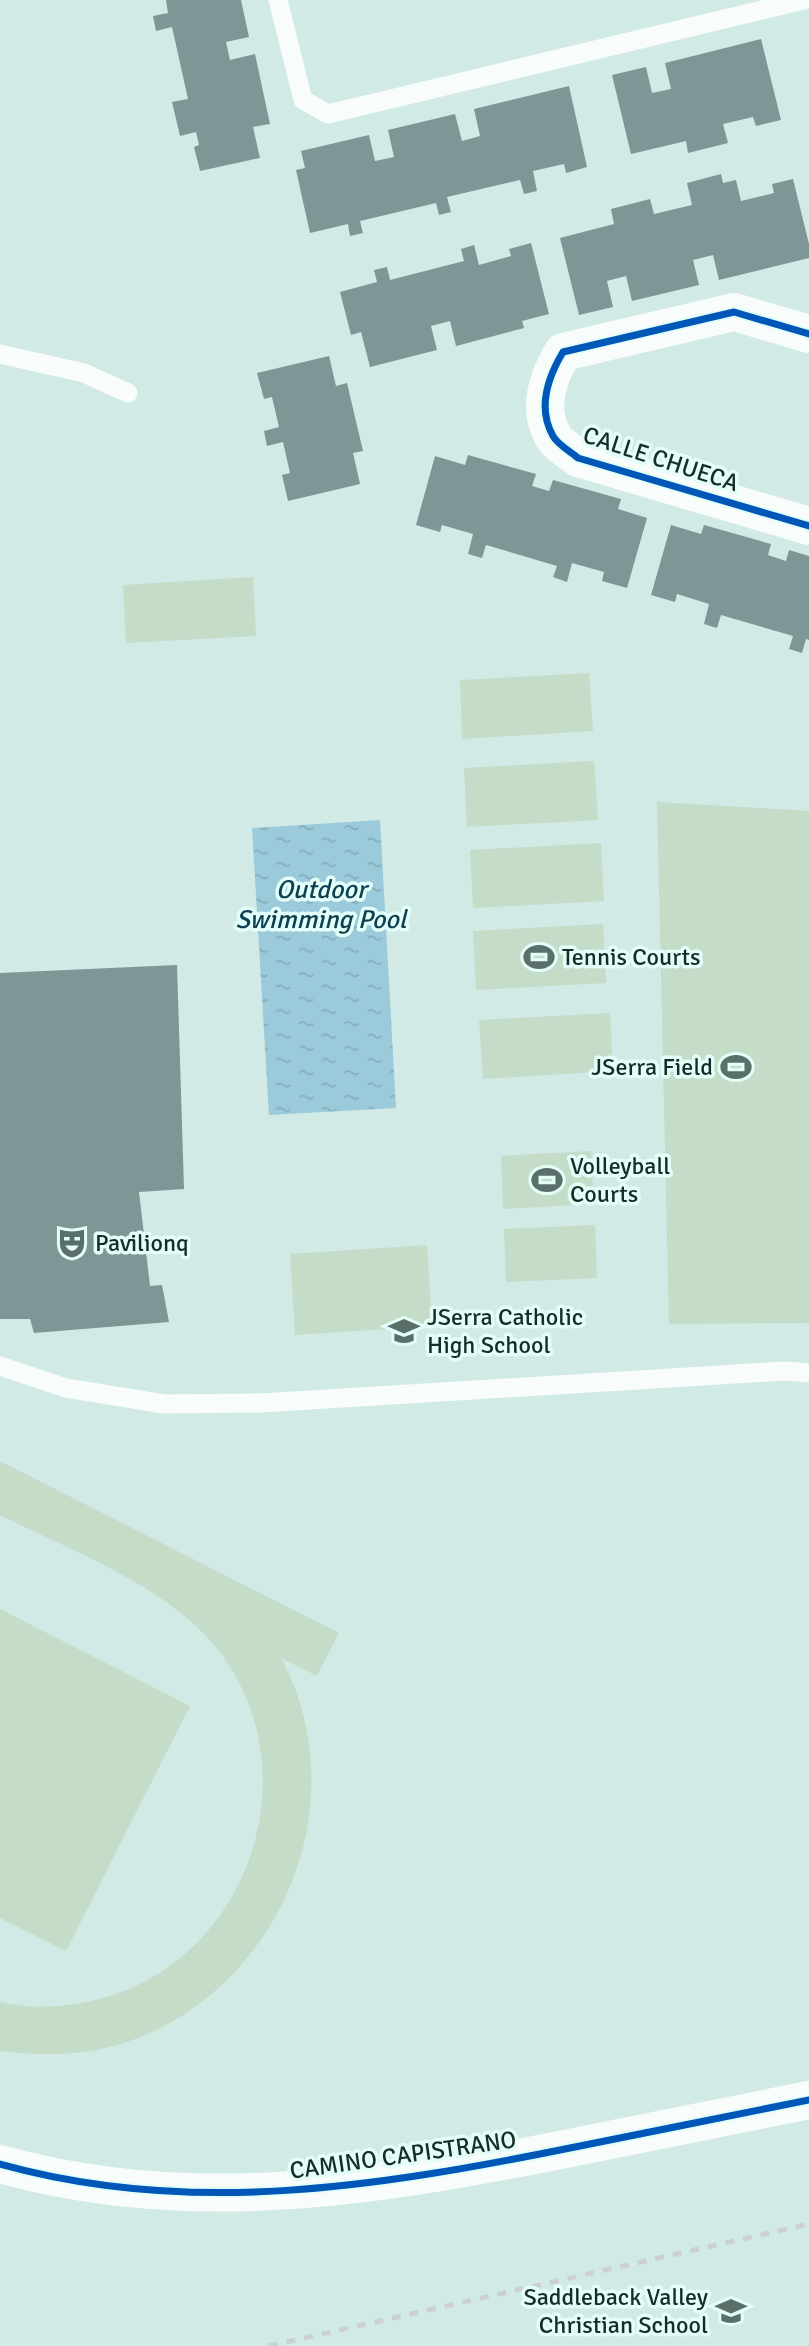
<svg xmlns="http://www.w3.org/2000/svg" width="809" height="2346" viewBox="0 0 809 2346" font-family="Signika,sans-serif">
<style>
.garden{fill:#c4dcc8}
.water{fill:url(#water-ripples)}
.building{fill:#7d9696}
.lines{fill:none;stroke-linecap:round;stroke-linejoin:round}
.service{stroke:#f8fcfb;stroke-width:19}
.minor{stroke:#f8fcfb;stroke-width:38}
.secondary{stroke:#f8fcfb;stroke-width:38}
.rail{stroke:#cad1d0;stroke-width:5;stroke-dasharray:9 9;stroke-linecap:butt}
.cycleway-casing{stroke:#e3fef9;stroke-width:11}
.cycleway{stroke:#0057b8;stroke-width:7}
.labels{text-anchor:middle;stroke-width:7;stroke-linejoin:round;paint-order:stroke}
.street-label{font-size:24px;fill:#192b28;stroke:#e3fef9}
.poi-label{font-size:24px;fill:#192b28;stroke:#e3fef9;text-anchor:start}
.water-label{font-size:26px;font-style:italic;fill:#0e4053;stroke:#e3fef9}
</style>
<defs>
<pattern id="water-ripples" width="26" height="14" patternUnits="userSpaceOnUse" patternTransform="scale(1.75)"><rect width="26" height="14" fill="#9bcadb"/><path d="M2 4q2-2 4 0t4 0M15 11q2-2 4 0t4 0" fill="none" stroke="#85aebc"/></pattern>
</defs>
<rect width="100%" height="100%" fill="#d2eae6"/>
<path class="garden" d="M253,577l3,59 -130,7 -3,-58z
M589,673l4,58 -131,8 -2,-59z
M594,761l4,59 -131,7 -3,-59z
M657,802l152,9v512l-140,1z
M601,843l3,58 -131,7 -3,-58z
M603,924l3,59 -130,7 -3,-59z
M610,1013l3,58 -130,8 -4,-59z
M591,1151l3,53 -91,5 -2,-53z
M595,1225l2,53 -91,4 -2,-53z
M427,1245l5,81 -137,9 -5,-81z
M0,1461l339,172 -22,43 -36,-18c78,145 -1,332 -154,384 -41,14 -85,14 -127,9v-49c32,8 67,5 99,-3 148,-38 212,-222 123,-344 -50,-68 -149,-103 -222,-140z
M0,1609l190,97 -124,245 -66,-33z"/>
<path class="water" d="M380,820l16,288 -127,7 -17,-287z"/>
<path class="building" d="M166,0h75l8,37 -23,5 4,18 25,-6 15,70 -17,3 7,31 -60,13 -6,-24 5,-2 -3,-13 -16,4 -8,-34 16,-3 -16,-72 -16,4 -3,-15 15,-3z
M761,39l20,81 -25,6 -3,-9 -30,7 5,19 -40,10 -2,-12 -55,13 -19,-79 34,-8 6,26 19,-4 -6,-26z
M569,86l18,81 -21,6 -2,-9 -31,7 4,20 -13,3 -4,-14 -73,17 4,15 -12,3 -3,-12 -76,18 3,12 -13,3 -2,-12 -38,9 -14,-63 9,-2 -4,-17 68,-16 6,26 19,-4 -6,-27 67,-16 7,27 18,-5 -6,-27z
M721,174l2,9 13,-3 5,21 33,-8 -2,-9 21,-5 16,65v14l-90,22 -6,-25 -20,5 6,25 -67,16 -6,-25 -19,5 6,26 -34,8 -19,-77 54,-14 -3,-15 39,-10 4,15 38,-9 -5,-22z
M531,243l18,71 -27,7 2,7 -68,18 -6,-25 -19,5 6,24 -67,17 -9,-35 -10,3 -11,-43 37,-10 -3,-12 13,-3 3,13 74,-19 -3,-12 13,-4 5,20 32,-9 -2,-7z
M329,356l7,30 11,-3 16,68 -10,2 7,31 -72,17 -6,-26 8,-2 -7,-31 -16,4 -3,-15 15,-4 -7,-30 -8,2 -7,-26z
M468,455l68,19 -4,12 17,5 4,-11 68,19 -3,10 29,9 -20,70 -25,-7 2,-9 -32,-9 -5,19 -14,-5 4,-11 -71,-21 -4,13 -14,-4 5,-20 -31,-9 -2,7 -24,-7 19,-69 30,9z
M671,525l30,9 3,-9 67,19 -3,11 18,6 3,-11 20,6v84l-3,-1 -4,14 -13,-4 4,-13 -72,-21 -4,13 -13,-4 5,-20 -32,-10 -2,8 -24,-7z
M177,965l7,224 -45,3 11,94 12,-1 7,37 -135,11 -4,-14h-30v-346z"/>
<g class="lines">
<path class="service" d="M278,0l25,100 25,14 476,-114
M0,354l84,19 44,20
M0,1366l66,22 98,16 97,-1 524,-32 24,2"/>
<path class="minor" d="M809,334l-75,-22 -171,40c-15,25 -26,56 -10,84 4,8 18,16 25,22l231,68"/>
<path class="secondary" d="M0,2164c190,53 376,23 565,-15 81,-16 163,-33 244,-49"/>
<path class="rail" d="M269,2346l540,-122"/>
<g class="cycleway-casing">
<path id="cycleway" d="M809,334l-75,-22 -171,40c-15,25 -26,56 -10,84 4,8 18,16 25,22l231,68
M0,2164c190,53 376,23 565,-15 81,-16 163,-33 244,-49"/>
</g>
<use href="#cycleway" class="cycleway"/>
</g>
<defs>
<g id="stadium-bare" transform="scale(2.415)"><path d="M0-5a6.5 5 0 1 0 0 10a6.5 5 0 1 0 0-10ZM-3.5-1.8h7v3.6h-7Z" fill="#5a6e6a" stroke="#e3fef9" stroke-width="2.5" paint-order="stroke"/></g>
<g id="theatre-bare" transform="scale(2.415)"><path d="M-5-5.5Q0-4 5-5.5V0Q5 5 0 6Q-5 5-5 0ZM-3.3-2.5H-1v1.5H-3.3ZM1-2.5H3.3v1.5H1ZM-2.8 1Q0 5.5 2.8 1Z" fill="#5a6e6a" stroke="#e3fef9" stroke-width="2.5" paint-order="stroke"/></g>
<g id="school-bare" transform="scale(2.415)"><path d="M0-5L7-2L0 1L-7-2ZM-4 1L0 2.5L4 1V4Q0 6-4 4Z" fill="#5a6e6a" stroke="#e3fef9" stroke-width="2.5" paint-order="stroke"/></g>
</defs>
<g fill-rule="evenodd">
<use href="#stadium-bare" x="539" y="957"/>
<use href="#stadium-bare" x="736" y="1067"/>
<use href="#stadium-bare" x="547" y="1180"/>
<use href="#theatre-bare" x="72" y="1243"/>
<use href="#school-bare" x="404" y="1331"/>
<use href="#school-bare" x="731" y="2311"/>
</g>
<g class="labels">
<g class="street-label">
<text transform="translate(661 459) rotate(18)" y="8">CALLE CHUECA</text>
<text transform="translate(403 2155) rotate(-8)" y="8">CAMINO CAPISTRANO</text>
</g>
<g class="poi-label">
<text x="562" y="965">Tennis Courts</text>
<text x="713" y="1075" text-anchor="end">JSerra Field</text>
<text x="570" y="1174">Volleyball<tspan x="570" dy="28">Courts</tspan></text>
<text x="95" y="1251">Pavilionq</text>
<text x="427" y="1325">JSerra Catholic<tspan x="427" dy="28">High School</tspan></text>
<text x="708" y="2305" text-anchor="end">Saddleback Valley<tspan x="708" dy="28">Christian School</tspan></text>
</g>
<g class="water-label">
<text x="321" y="898">Outdoor<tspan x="321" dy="30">Swimming Pool</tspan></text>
</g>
</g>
</svg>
